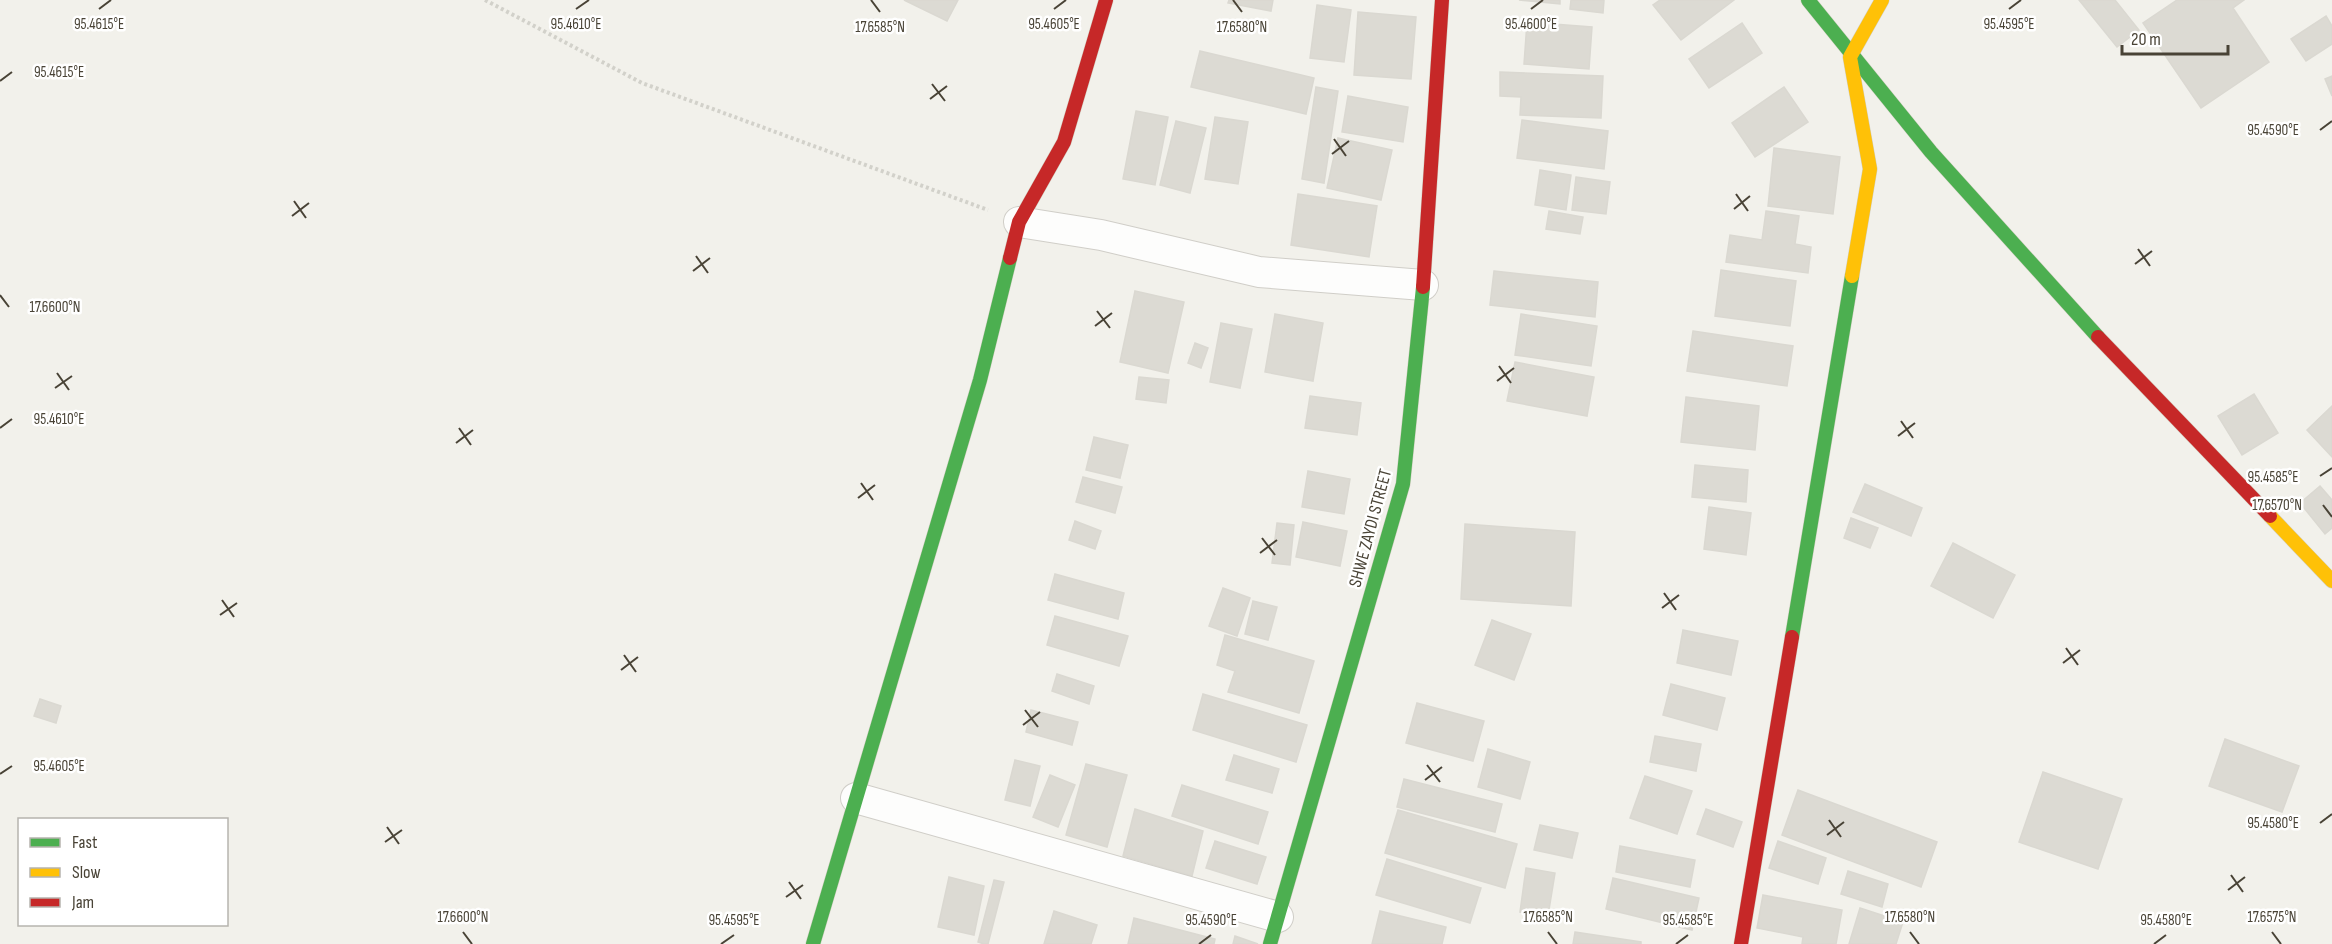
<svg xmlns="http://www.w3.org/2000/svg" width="2332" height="944" viewBox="0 0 2332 944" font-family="'Sofia Sans Condensed',sans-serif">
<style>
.building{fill:#dcdad3;stroke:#dad8d1;stroke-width:1.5}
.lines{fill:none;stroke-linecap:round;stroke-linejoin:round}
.street-casing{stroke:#d0cec8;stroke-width:32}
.fast-casing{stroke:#d2cfc2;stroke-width:15}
.slow-casing{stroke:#d2cfc2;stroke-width:15}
.jam-casing{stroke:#d2cfc2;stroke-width:15}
.path{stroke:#d2d1ca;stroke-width:4;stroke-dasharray:3 3;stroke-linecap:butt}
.street{stroke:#fdfdfc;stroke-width:30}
.fast{stroke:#4caf50;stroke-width:14}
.slow{stroke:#ffc107;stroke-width:14}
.jam{stroke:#c62828;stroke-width:14}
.ticks{fill:none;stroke:#494336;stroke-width:2}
.labels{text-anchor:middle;stroke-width:5;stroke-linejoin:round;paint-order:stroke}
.street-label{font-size:18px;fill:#494336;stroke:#fff}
.ticks-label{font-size:15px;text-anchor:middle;fill:#494336;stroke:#fff;stroke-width:5;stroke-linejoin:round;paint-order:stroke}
</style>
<rect width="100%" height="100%" fill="#f2f1eb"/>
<path class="building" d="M904,0h54l-11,21z
M1229,0h44l-2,11 -43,-8z
M1519,0h41v4z
M1571,0h33l-1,13 -33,-4z
M1660,0h74l-53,40 -28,-35z
M2079,0h36l24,30 -22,17z
M2177,0h67l-11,8 36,54 -68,46 -58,-85z
M1317,5l34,5 -7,52 -34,-4z
M1358,12l58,5 -5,62 -57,-4z
M2326,16l6,10v18l-26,17 -15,-22z
M1527,22l65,5 -3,42 -65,-5z
M1742,23l20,30 -53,35 -20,-29z
M1200,51l114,27 -8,36 -115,-27z
M1500,72l103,4 -2,42 -81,-3 1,-18 -21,-1z
M2332,76v20l-7,-17z
M1316,87l22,4 -14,92 -22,-4z
M1784,87l24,35 -53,35 -23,-34z
M1348,96l60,11 -5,35 -61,-10z
M1136,111l32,6 -13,68 -32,-6z
M1215,117l33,5 -10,62 -33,-5z
M1522,120l86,11 -4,38 -87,-11z
M1176,121l30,7 -16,65 -30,-8z
M1338,138l54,12 -11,50 -54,-12z
M1774,148l66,9 -7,57 -65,-8z
M1540,170l31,5 -5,35 -31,-5z
M1576,177l34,5 -4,32 -34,-4z
M1298,194l79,12 -8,51 -78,-12z
M1549,211l34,6 -3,17 -34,-5z
M1766,211l33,5 -4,28 16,3 -3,26 -82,-11 4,-27 32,5z
M1721,270l75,11 -6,45 -75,-10z
M1494,271l104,11 -3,35 -105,-12z
M1135,291l49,11 -16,71 -48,-11z
M1275,314l48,9 -10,58 -48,-9z
M1521,314l76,12 -6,40 -76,-11z
M1221,323l31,6 -12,59 -30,-6z
M1693,331l100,15 -6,40 -100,-15z
M1195,343l13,5 -7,20 -13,-5z
M1515,362l79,15 -7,39 -80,-15z
M1139,377l30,3 -3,23 -30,-4z
M2254,394l24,39 -36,22 -24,-39z
M1310,396l51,7 -4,32 -52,-7z
M1686,397l73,9 -4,44 -74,-8z
M2332,406v51l-25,-27z
M1094,437l34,8 -8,33 -34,-8z
M1695,465l53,5 -2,32 -54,-5z
M1308,471l42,8 -6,35 -42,-7z
M1083,477l39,10 -7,26 -39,-11z
M1865,484l57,24 -11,28 -58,-24z
M2320,486l12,14v28l-7,6 -25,-31z
M1709,507l42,6 -5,42 -42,-6z
M1851,518l27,10 -8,20 -26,-10z
M1075,521l26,10 -6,18 -26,-9z
M1303,522l44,9 -7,35 -44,-9z
M1277,523l17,2 -4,40 -18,-2z
M1465,524l110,8 -4,74 -110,-7z
M1953,543l62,32 -22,43 -62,-32z
M1055,574l69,19 -6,26 -70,-19z
M1223,588l27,10 -13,38 -28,-10z
M1253,601l24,6 -9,33 -23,-6z
M1055,616l73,20 -9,30 -72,-21z
M1492,620l39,14 -17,46 -39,-15z
M1683,630l55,11 -7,34 -54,-12z
M1225,635l89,26 -15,52 -71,-21 7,-21 -18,-6z
M1057,674l37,12 -5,18 -37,-13z
M1671,684l54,14 -8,32 -54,-15z
M1203,694l104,31 -11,37 -103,-32z
M40,699l21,7 -5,17 -22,-7z
M1417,703l67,18 -11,40 -67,-18z
M1031,710l47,12 -6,23 -46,-13z
M1655,736l46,8 -5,27 -46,-9z
M2225,739l74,27 -17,46 -73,-26z
M1488,749l42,13 -10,37 -42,-12z
M1234,755l45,14 -7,24 -46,-13z
M1015,760l25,6 -10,40 -25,-6z
M1086,764l41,11 -20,72 -41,-12z
M2043,772l79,27 -24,70 -79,-27z
M1050,775l25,10 -17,42 -25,-10z
M1645,776l47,15 -15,43 -47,-16z
M1404,779l98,25 -7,28 -98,-25z
M1182,785l86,27 -10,32 -86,-28z
M1798,790l139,52 -16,45 -139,-52z
M1135,809l68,22 -11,45 -69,-20z
M1706,809l36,13 -9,25 -36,-13z
M1398,810l119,34 -12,44 -120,-35z
M1540,825l38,8 -6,25 -38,-8z
M1215,841l51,16 -9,27 -51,-16z
M1778,841l48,17 -8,26 -49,-16z
M1620,846l75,14 -5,27 -74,-15z
M1387,859l94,29 -11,35 -94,-28z
M1526,868l29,5 -7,43 -28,-4z
M1848,871l40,13 -6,23 -41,-13z
M949,877l35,9 -10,49 -36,-8z
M1613,878l86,20 -7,32 -86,-21z
M994,880l10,2 -16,62h-4l-6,-2z
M1763,895l79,15 -6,34h-34l1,-7 -46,-9z
M1860,908l43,14 -7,22h-47z
M1054,911l43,14 -6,19h-47z
M1380,911l66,16 -4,17h-70z
M1134,918l81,21 -1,5h-86z
M1575,932l66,10v2h-68z
M1235,936l23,8h-25z"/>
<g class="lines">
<g class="street-casing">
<path id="street" d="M1019,222l82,13 158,37 164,13
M856,798l422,119"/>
</g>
<g class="fast-casing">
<path id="fast" d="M1808,0l123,152 167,185
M1792,637l60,-361
M813,944l167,-564 30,-122
M1270,944l133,-460 20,-197"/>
</g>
<g class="slow-casing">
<path id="slow" d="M1852,276l18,-107 -20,-112 32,-57
M2270,516l62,65"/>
</g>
<g class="jam-casing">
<path id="jam" d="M1010,258l9,-36 45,-80 42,-142
M1423,287l19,-287
M2098,337l172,179
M1741,944l51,-307"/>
</g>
<path class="path" d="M485,0l157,83 346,127"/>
<use href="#street" class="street"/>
<use href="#fast" class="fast"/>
<use href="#slow" class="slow"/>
<use href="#jam" class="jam"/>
</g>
<path class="ticks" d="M871,0l9,12M1233,0l9,12M99,9l12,-9M576,9l13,-9M1054,9l12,-9M1531,9l12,-9M2009,9l12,-9M0,81l12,-9M932,84l13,17M930,99l17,-13M2320,130l12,-9M1334,139l12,17M1332,154l17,-13M1736,194l12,17M294,201l12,17M1734,209l16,-13M292,216l17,-13M2138,249l12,17M696,256l12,17M2135,264l17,-13M693,271l17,-13M0,295l9,12M1097,311l13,17M1095,326l17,-13M1499,366l12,17M57,373l12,17M1497,381l17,-13M55,388l17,-12M1901,421l12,17M0,428l12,-9M459,428l12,17M1898,436l17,-13M456,443l17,-13M2320,476l12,-8M861,483l12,17M858,498l17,-13M2323,505l9,12M1262,538l13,17M1260,553l17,-13M1664,593l12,17M222,600l12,17M1662,608l17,-13M220,615l17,-12M2066,648l12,17M624,655l12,17M2063,663l17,-13M621,670l17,-13M1025,710l13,17M1023,725l17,-13M1427,765l13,17M0,774l12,-8M1425,780l17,-13M1829,820l12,17M2320,823l12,-9M387,827l12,17M1827,835l17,-13M385,842l17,-12M2231,875l12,17M789,882l12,17M2228,890l17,-13M786,897l17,-12M463,932l9,12M1548,932l9,12M1910,932l9,12M2272,932l9,12M721,944l13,-9M1199,944l12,-9M1676,944l12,-9M2154,944l12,-9"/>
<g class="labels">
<g class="street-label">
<text transform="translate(1370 528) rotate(-75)" y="6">SHWE ZAYDI STREET</text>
</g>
</g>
<g class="ticks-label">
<text x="576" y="29">95.4610°E</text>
<text x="99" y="29">95.4615°E</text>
<text x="1054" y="29">95.4605°E</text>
<text x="1531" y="29">95.4600°E</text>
<text x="2009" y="29">95.4595°E</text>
<text x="880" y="32">17.6585°N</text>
<text x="1242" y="32">17.6580°N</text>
<text x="59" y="77">95.4615°E</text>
<text x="2273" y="135">95.4590°E</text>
<text x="55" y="312">17.6600°N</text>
<text x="59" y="424">95.4610°E</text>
<text x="2273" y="482">95.4585°E</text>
<text x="2277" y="510">17.6570°N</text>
<text x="59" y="771">95.4605°E</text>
<text x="2273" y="828">95.4580°E</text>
<text x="463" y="922">17.6600°N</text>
<text x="1548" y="922">17.6585°N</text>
<text x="1910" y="922">17.6580°N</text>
<text x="2272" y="922">17.6575°N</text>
<text x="734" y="925">95.4595°E</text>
<text x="1211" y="925">95.4590°E</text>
<text x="1688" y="925">95.4585°E</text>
<text x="2166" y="925">95.4580°E</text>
</g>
<rect x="18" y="818" width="210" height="108" fill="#ffffff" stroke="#b6b4af" stroke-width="1.5"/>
<rect x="30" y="838" width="30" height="9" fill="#4caf50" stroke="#b6b4af" stroke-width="1.5"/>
<text x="72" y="848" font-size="18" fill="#494336">Fast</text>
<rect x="30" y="868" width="30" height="9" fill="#ffc107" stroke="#b6b4af" stroke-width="1.5"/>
<text x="72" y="878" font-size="18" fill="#494336">Slow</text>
<rect x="30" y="898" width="30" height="9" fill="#c62828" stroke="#b6b4af" stroke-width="1.5"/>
<text x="72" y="908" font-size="18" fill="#494336">Jam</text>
<path d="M2122 45v9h106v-9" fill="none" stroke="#494336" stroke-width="3"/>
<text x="2131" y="45" font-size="18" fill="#494336" stroke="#ffffff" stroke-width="4.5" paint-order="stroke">20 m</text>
</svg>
